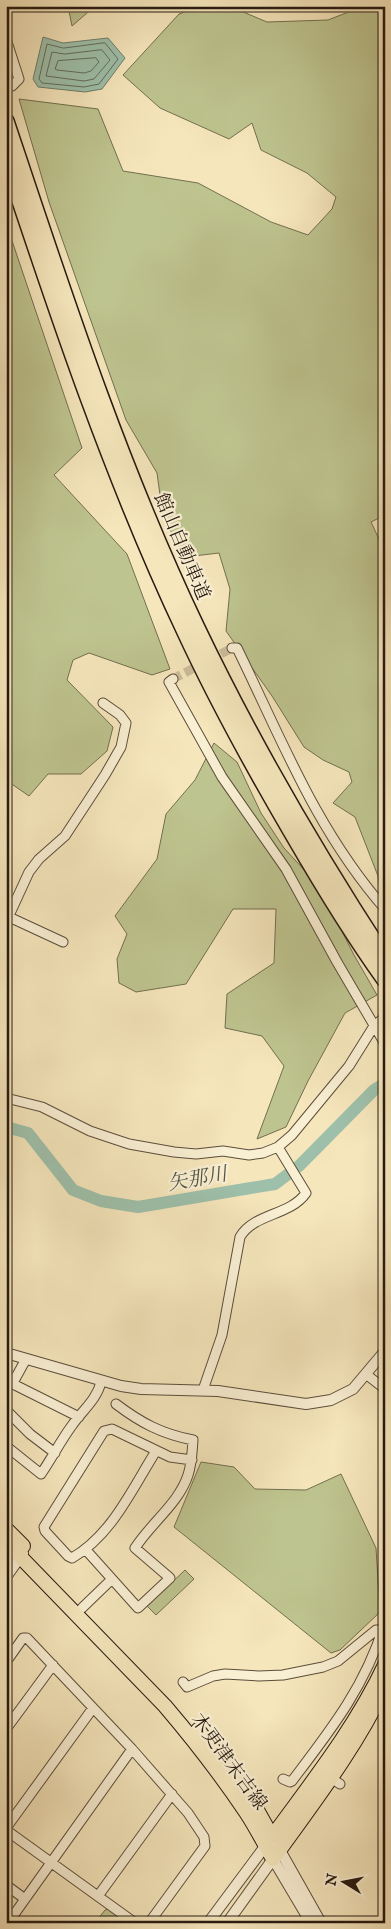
<svg xmlns="http://www.w3.org/2000/svg" width="391" height="1929" viewBox="0 0 391 1929" font-family="'IM FELL English','Noto Serif JP',serif">
<style>
.green{fill:#bec48f;stroke:#726f50}
.water{fill:#9ec0ab;stroke:#6e7e6d}
.lines{fill:none;stroke-linecap:round;stroke-linejoin:round}
.shore{stroke:#626d5e;stroke-width:1}
.river{stroke:#9ec0ab;stroke-width:12}
.minor-tunnel{stroke:#cdbd9a;stroke-width:9;stroke-dasharray:9 4.5;stroke-linecap:butt}
.minor-casing{stroke:#5b4d3b;stroke-width:11}
.tertiary-casing{stroke:#5b4d3b;stroke-width:12}
.primary-casing{stroke:#271a10;stroke-width:16}
.motorway-casing{stroke:#271a10;stroke-width:18}
.minor{stroke:#f9efd3;stroke-width:9}
.tertiary{stroke:#f9efd3;stroke-width:10}
.primary{stroke:#f6e6bc;stroke-width:14}
.motorway{stroke:#f6e6bc;stroke-width:15}
.labels{text-anchor:middle;stroke-width:4.5;stroke-linejoin:round;paint-order:stroke}
.street-label{font-size:19px;fill:#271a10;stroke:#f9efd3}
.water-label{font-size:20px;font-style:italic;fill:#515446;stroke:#f9efd3}
</style>
<rect width="100%" height="100%" fill="#f6e6bc"/>
<filter id="stains"><feTurbulence type="fractalNoise" baseFrequency=".004" numOctaves="4"/><feColorMatrix values="0 0 0 0 .2 0 0 0 0 .09 0 0 0 0 .02 0 0 0 .5 -.17"/></filter>
<radialGradient id="worn" r=".72"><stop offset=".6" stop-color="#630" stop-opacity="0"/><stop offset="1" stop-color="#630" stop-opacity=".3"/></radialGradient>
<path class="green" d="M68,6h27l-23,20z
M200,6h29l38,16 61,-2 36,-14h21v509l-14,7 14,30v368l-7,-44 -23,-59 -22,-14 19,-21 -3,-10 -26,-12 -19,-13 -32,-51 -46,-65 4,-42 -11,-36 -34,4 -22,-40 -6,-44 -31,-53 -77,-218 -30,-103 79,10 25,62 75,12 73,39 37,13 24,-26 4,-12 -29,-24 -46,-23 -9,-27 -23,16 -69,-31 -37,-33 56,-61z
M6,223l76,225 -28,27 73,79 43,115 -18,6 -63,-22 -16,7 -6,20 46,47 -6,24 -26,23h-33l-19,22 -23,-16z
M214,743l23,19 24,51 23,35 35,38 35,69 23,40 -32,18 -37,68 -22,46 -29,12 27,-73 -22,-30 -37,-8 2,-34 47,-31 2,-54h-43l-47,75 -50,8 -17,-9 -2,-24 10,-25 -12,-18 42,-57 9,-45 29,-34z
M201,1462l33,5 21,22 51,1 35,-16 35,74 4,64 -40,38 -9,3 -157,-126z
M185,1570l9,9 -38,36 -9,-9z
M108,1909l19,14h-32l10,-13z"/>
<path class="water" d="M43,37l20,6 45,-5 17,20 -23,31 -17,3 -47,-5 -5,-8z"/>
<g class="lines">
<path class="shore" d="M105,43l13,16 -19,25 -15,3 -42,-4 -3,-4 8,-35 16,4z
M102,50l8,10 -16,19 -10,2 -38,-5 6,-24 12,2z
M96,58l3,4 -8,9 -7,2 -27,-3 -2,-1 3,-8z"/>
<path class="river" d="M6,1127l22,6 45,57 28,11 37,6 137,-23 24,-18 75,-76 11,-7"/>
<path class="minor-tunnel" d="M173,679l59,-31"/>
<g class="minor-casing">
<path id="minor" d="M6,39l13,40 -7,7
M232,648h5c45,92 79,182 148,261
M173,679l-4,3 53,95 64,92 51,93 48,82
M9,917l54,25
M6,922l23,-50 10,-13 26,-23 40,-61 16,-28 5,-24 -6,-8 -17,-12
M6,1098l36,9 48,24 39,13 45,8 22,2 27,-3 26,4 14,-2 15,-6 14,-12 57,-69 25,-40 11,-9
M367,1375l18,14
M11,1383l68,34
M6,1388l9,-9 11,-20
M203,1390l19,-55 18,-98c14,-24 50,-21 66,-44l-28,-46
M6,1410l24,24 25,19
M6,1446l35,28c11,-16 20,-34 32,-50 10,-14 24,-25 28,-42
M156,1451c-24,38 -44,84 -84,107l-4,-2 -23,-25 -1,-4 60,-96 8,-2 58,28 22,3
M86,1550l52,58 32,-30 -35,-30c16,-25 44,-45 53,-73 4,-12 4,-23 5,-35 -31,-6 -52,-17 -77,-36
M82,1608l29,-28
M6,1662l17,-24h4l105,111 56,64 16,24 1,9 -56,77
M183,1682l4,5 26,-11 12,-2 34,2 24,-1 40,-8 15,-6 38,-31h9
M6,1729l47,-64
M331,1778l9,6
M283,1779l7,3 2,-1c38,-50 73,-94 92,-156
M6,1828l87,-120
M6,1830l129,93
M6,1885l19,14
M98,1896l74,-102
M8,1923l124,-174"/>
</g>
<g class="tertiary-casing">
<path id="tertiary" d="M6,1353l115,33 20,3 77,2 88,13 25,-4 22,-11 32,-38
M6,1577l17,-24
M277,1845l44,78
M208,1923l61,-82
M227,1923l46,-64 38,64"/>
</g>
<g class="primary-casing">
<path id="primary" d="M6,1529l17,17
M6,1542l159,164c29,34 56,69 81,106 10,15 18,31 27,47 40,-56 83,-111 112,-173
M198,1730l50,64 24,43c40,-55 84,-110 113,-172"/>
</g>
<g class="motorway-casing">
<path id="motorway" d="M6,121c57,171 113,344 191,507 55,115 118,223 188,330
M6,159c53,160 107,321 179,473 32,69 69,136 107,201 29,50 59,100 93,147"/>
</g>
<use href="#minor" class="minor"/>
<use href="#tertiary" class="tertiary"/>
<use href="#primary" class="primary"/>
<use href="#motorway" class="motorway"/>
</g>
<g class="labels">
<g class="street-label">
<text transform="translate(183 546) rotate(67)" y="7">館山自動車道</text>
<text transform="translate(230 1761) rotate(54)" y="7">木更津末吉線</text>
</g>
<g class="water-label">
<text transform="translate(197 1178) rotate(-10)" y="7">矢那川</text>
</g>
</g>
<rect width="391" height="1929" fill="none" stroke="#f6e6bc" stroke-width="25"/>
<rect x="8" y="8" width="376" height="1914" fill="none" stroke="#271a10" stroke-width="2.5"/>
<rect x="12" y="12" width="366" height="1904" fill="none" stroke="#271a10"/>
<g transform="translate(344 1882) rotate(280)" stroke="#f9efd3" stroke-width="4" paint-order="stroke">
<path d="M0-4L9 19L0 12L-9 19Z" fill="#271a10"/>
<text y="-8" font-size="14" font-weight="bold" text-anchor="middle" fill="#271a10">N</text>
</g>
<rect width="100%" height="100%" filter="url(#stains)"/>
<rect width="100%" height="100%" fill="url(#worn)"/>
</svg>
